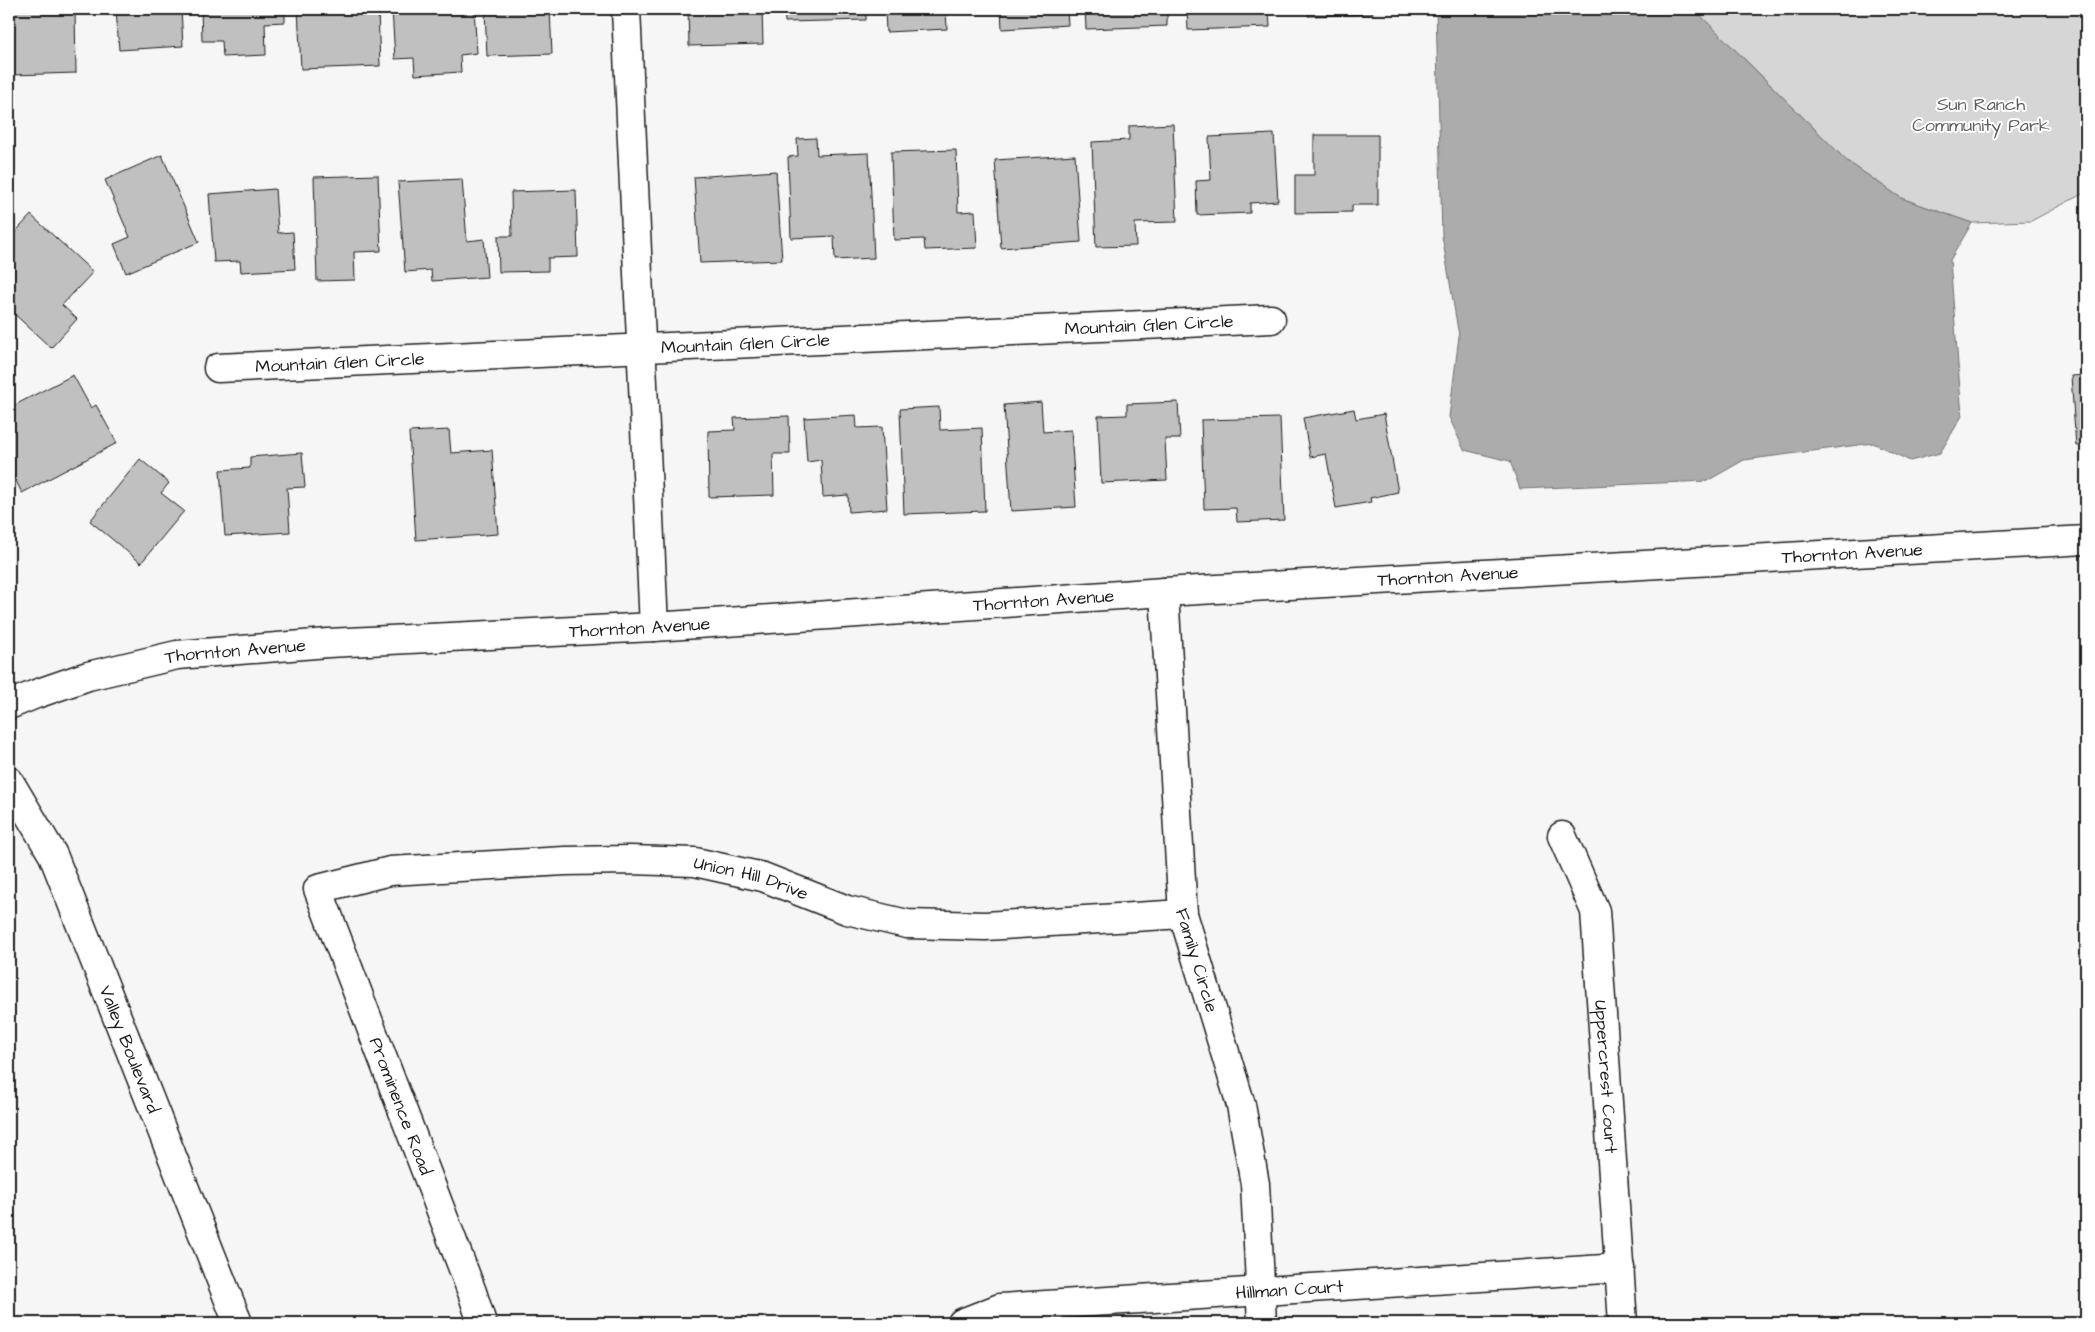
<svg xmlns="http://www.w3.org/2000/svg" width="2095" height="1332" viewBox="0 0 2095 1332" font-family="'Architects Daughter',sans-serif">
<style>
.green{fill:#d6d6d6;stroke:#797979}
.water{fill:#acacac;stroke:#727272}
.building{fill:#c0c0c0;stroke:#1c1c1c}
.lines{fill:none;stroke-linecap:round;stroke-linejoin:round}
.minor-casing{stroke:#1c1c1c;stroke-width:31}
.tertiary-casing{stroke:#1c1c1c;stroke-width:31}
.minor{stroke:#fff;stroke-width:28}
.tertiary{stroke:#fff;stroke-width:28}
.labels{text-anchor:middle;stroke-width:4;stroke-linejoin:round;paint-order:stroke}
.park-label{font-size:18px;fill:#5d5d5d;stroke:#fff}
.street-label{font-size:18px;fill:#1c1c1c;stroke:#fff}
</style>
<rect width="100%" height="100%" fill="#f6f6f6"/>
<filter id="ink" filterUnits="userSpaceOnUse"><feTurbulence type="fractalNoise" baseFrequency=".02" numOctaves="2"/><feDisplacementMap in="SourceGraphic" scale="10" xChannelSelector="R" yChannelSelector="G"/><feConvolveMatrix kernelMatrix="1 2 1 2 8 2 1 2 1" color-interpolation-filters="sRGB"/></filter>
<g filter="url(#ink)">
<path class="green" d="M1694,9h392v183l-55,29 -59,2 -71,-25 -54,-37z"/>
<path class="water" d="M1436,9h258l153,152 54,37 71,25 -22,37 12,156 -22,37 -30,8 -37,-18 -129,17 -37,21 -187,8 -10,-28 -46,-11 -15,-33 10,-81 -17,-100z"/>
<path class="building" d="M9,9h66l1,64 -64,2z
M116,9h65l2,37 -64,4z
M201,9h84v13l-20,1 1,32 -43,2 -1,-16h-20z
M298,9h80l2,57 -79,3z
M392,9h82l3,44 -17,2 1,17 -46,3 -1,-17 -19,1z
M485,9h65l2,45 -65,2z
M688,9h74l1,35 -74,2z
M784,9h82v11l-81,2z
M885,9h81l-20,1 1,19 -61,3z
M1001,9h66l1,16 -66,4z
M1085,9h82v17l-81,3z
M1187,9h82l1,18 -82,3z
M1308,9h64l1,5 -65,2z
M1173,124l4,98 -42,1 1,23 -40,1 -4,-105 37,-2v-14z
M1274,134l4,67 -28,2v10l-53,2 -1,-34 15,-1 -2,-43z
M1314,135h64v70h-26v7l-57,1v-38h19z
M816,138l1,17 52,-2 5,105 -39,2 -1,-24 -43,2 -3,-81 10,-1 -1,-17z
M956,150l2,62 17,-1 2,37 -52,2 -1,-11 -30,1 -3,-88z
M162,155l37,87 -73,31 -12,-29 16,-7 -25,-57z
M1075,155l6,87 -80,6 -6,-88z
M776,171l6,89 -82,3 -6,-86z
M378,175l3,76 -27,1 1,28 -38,1 -3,-104z
M462,179l5,62 17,-2 3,38 -55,4 -1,-11 -26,2 -7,-90z
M275,189l3,44 15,-1 2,37 -54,3 -1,-11 -26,1 -5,-68z
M576,190l2,67 -30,1v13l-49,1 -1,-36h14l-1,-44z
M31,215l62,57 -31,33 15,14 -26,29 -42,-39v-70z
M73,375l18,33 5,-3 21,38 -95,50 -13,-26v-59z
M2086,375v70l-10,1 -5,-70z
M1041,402l2,30 28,-2 5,77 -65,4 -7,-106z
M1178,402l2,37h-15l2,41 -66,3 -3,-67 29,-1v-11z
M939,407l1,23 42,-2 3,83 -81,3 -4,-105z
M1354,409l2,10 28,-5 14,78 -28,6 1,4 -35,6 -10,-54 -16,3 -7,-39z
M856,415l1,13 25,-1 5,82 -38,3 -1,-17 -25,2 -2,-37 -14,2 -3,-44z
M789,416l1,38h-17l1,41 -65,2 -1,-66 27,-1 -1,-12z
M1280,418l4,102 -47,2 -1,-14 -32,1 -3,-89z
M449,430l2,23 41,-3 6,84 -82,6 -7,-108z
M302,453l3,34 -18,1 3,44 -65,4 -5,-66 30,-2v-11z
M140,459l29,24 -8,10 23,18 -43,52 -51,-42z"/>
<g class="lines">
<g class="minor-casing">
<g id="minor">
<path d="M626,9l28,618"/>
<path id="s1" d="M218,368l1053,-49"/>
<path id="s2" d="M1164,592l19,322 58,191 14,79 7,139"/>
<path id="s3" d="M1562,836l33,75 28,412"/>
<path id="s4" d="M482,1323l-10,-31 -154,-403 72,-18 175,-10 65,-1 65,2 68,15 84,33 60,14 78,2 198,-12"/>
<path id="s5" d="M962,1323l38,-15 620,-40"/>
</g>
</g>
<g class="tertiary-casing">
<g id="tertiary">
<path id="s6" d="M9,705l27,-11 52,-18 89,-21 151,-12 326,-16 510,-35 922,-52"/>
<path id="s7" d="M9,781l44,74 185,468"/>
</g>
</g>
<use href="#minor" class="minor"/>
<use href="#tertiary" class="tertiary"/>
</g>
</g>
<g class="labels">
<g class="park-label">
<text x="1981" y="110">Sun Ranch<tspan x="1981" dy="21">Community Park</tspan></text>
</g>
<g class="street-label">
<text dy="6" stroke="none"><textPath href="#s1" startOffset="932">Mountain Glen Circle</textPath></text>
<text dy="6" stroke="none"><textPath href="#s1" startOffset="528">Mountain Glen Circle</textPath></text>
<text dy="6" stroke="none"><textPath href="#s1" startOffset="122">Mountain Glen Circle</textPath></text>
<text dy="6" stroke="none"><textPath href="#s6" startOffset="1854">Thornton Avenue</textPath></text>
<text dy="6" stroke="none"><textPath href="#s6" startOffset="1449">Thornton Avenue</textPath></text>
<text dy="6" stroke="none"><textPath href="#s6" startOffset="1044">Thornton Avenue</textPath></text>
<text dy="6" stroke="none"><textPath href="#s6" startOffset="639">Thornton Avenue</textPath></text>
<text dy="6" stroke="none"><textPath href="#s6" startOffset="234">Thornton Avenue</textPath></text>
<text dy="6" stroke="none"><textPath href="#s4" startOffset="902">Union Hill Drive</textPath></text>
<text dy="6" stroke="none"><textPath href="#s2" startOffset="371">Family Circle</textPath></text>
<text dy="6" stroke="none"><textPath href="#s7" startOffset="295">Valley Boulevard</textPath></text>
<text dy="6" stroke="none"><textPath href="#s3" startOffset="248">Uppercrest Court</textPath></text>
<text transform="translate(401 1106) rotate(69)" y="6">Prominence Road</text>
<text dy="6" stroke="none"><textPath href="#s5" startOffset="331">Hillman Court</textPath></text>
</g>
</g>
<rect width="2095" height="1332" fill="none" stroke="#fff" stroke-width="30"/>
<rect x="15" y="15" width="2065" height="1302" fill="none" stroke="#1c1c1c" stroke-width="2" filter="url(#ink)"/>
</svg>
